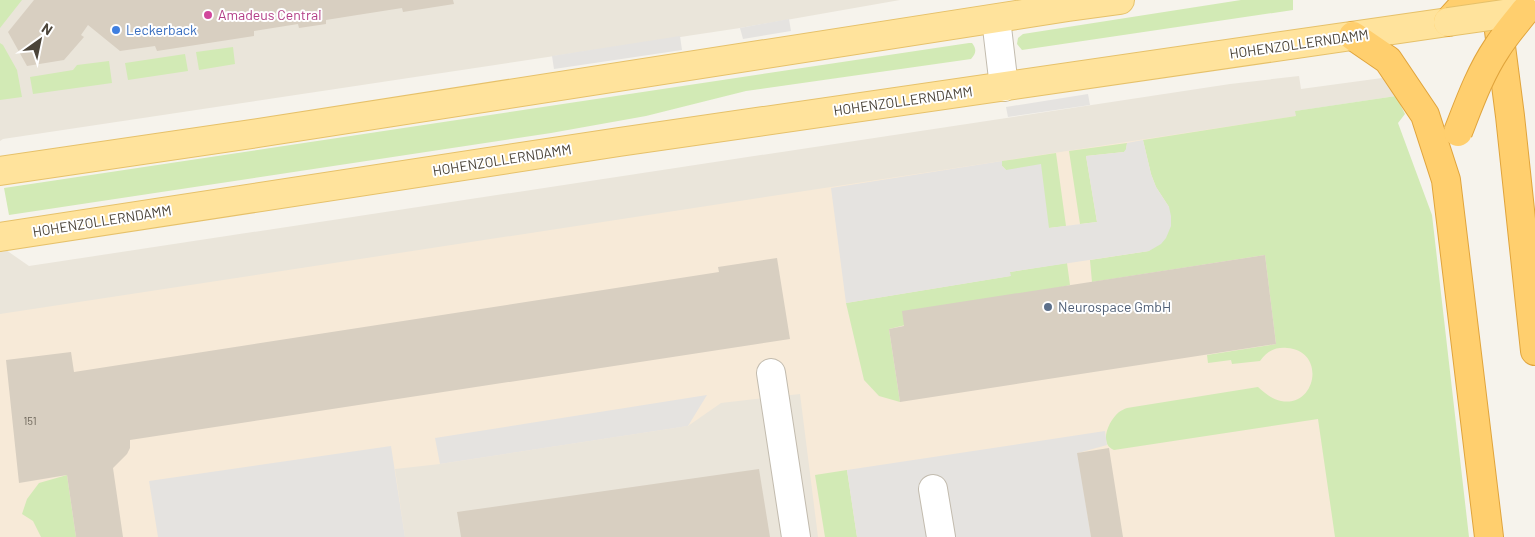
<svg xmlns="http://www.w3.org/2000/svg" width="1535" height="537" viewBox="0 0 1535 537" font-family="Barlow,sans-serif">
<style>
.residential{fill:#eae5da}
.commercial{fill:#f7ead8}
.green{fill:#d2eab5}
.parking{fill:#e5e3e0}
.building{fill:#d8cfc1}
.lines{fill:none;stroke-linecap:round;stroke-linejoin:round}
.minor-casing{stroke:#c2bbae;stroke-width:30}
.major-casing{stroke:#e6c16a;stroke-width:30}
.highway-casing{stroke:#e0a43c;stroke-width:30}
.minor{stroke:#fff;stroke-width:28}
.major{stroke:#ffe39c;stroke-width:28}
.highway{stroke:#ffcf6e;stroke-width:28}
.major-bridge-casing{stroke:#e6c16a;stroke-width:30;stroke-linecap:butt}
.highway-bridge-casing{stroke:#e0a43c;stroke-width:30;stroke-linecap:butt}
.major-bridge{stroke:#ffe39c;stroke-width:28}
.highway-bridge{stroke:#ffcf6e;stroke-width:28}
.hotel-dot{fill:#d1479c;stroke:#fff;stroke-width:2}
.shop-dot{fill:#3f7fe0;stroke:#fff;stroke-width:2}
.service-dot{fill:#5c6f8a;stroke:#fff;stroke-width:2}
.labels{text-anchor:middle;stroke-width:4;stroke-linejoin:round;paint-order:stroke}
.number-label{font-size:11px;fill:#6e675b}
.hotel-label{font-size:14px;fill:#b23c85;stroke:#fff;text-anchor:start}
.shop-label{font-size:14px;fill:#366cbe;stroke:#fff;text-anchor:start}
.street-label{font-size:14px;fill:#4b4439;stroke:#fff}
.service-label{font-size:14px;fill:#4e5e75;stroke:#fff;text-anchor:start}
</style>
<rect width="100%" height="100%" fill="#f6f3ec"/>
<path class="residential" d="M0,0h900l-160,28 -737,111 -3,2z
M1299,76l2,13 81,-11 14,18 -100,15 64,426h-1360v-286l6,-1 23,16 1201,-182z"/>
<path class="commercial" d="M1296,116l64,421h-542l-18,-143 -79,9 -33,23 -248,38 -45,5 10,68h-405v-223z"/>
<path class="green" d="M0,0h22l-22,28z
M1241,0h52v10l-271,40 -5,-6 1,-6 5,-4z
M0,43l3,2 14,25 5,27 -22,3z
M969,43h3c5,6 4,11 -1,16l-225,32 -100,25 -95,17 -542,82 -5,-27z
M233,47l2,17 -36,6 -3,-18z
M185,54l3,17 -60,9 -3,-17z
M109,61l3,22 -79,11 -3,-17 43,-7 4,-5z
M1396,96l9,18 -7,9 34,92 37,322h-134l-17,-118 -204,31c-16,-6 -5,-30 5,-38 3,-2 5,-3 8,-4l131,-21c6,5 14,13 23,14 35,7 46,-50 6,-53 -12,-1 -20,3 -27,13l-28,3 -1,-4 -23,3 -1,-8 69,-11 -11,-89 -173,27 -2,-22 59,-9 20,-44 -13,-20 -5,-13 -8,-34 153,-24 -1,-5z
M1127,143l-1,7 -2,2 -38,4 11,66 -17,2 -11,-73z
M1056,153l10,73 -17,2 -43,-58 -4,-4v-5z
M1067,263l3,22 -181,44 11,73 -21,-6 -15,-16 -18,-77 164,-27v-4z
M847,470l10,67h-32l-10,-62z
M67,475l9,62h-35l-8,-16 -11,-7 5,-15 12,-16z"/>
<path class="parking" d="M789,19l2,12 -48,8 -3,-11z
M680,36l2,14 -128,19 -2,-13z
M1088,94l2,11 -82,12 -2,-10z
M1143,140l8,34 5,13 13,20 2,9v10l-5,12 -5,6 -12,7 -139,21 1,4 -165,27 -15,-115 171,-27v5l4,4 35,-6 8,64 48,-6 -11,-66 38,-4 2,-3 1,-6z
M707,395l-19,31 -248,38 -5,-26z
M1105,431l2,14 -29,8 13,84h-234l-10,-67z
M391,446l14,91h-247l-9,-56z"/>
<path class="building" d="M34,0h419l1,4 -51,8 -1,-4 -51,8 -25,4v4l-27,4 -1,-4 -44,7v5l-97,15 -2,-5 -35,5 -32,-26 -7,10 3,2 -20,23 -37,6 -19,-34z
M1265,255l11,89 -376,58 -11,-73 15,-3 -2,-15z
M777,258l13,81 -660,101v8l-3,6 -14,14 10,69h-47l-9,-62 -48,8 -13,-123 65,-8 3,20 645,-100 -1,-5z
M1109,448l14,89h-32l-14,-84z
M759,469l11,68h-309l-4,-25z"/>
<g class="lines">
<g class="minor-casing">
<path id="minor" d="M996,19l8,68
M771,373l25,164
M933,489l8,48"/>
</g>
<g class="major-casing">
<path id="major" d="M0,171l258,-38 810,-126 52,-7
M0,237l619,-95 829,-120"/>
</g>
<g class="highway-casing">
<path id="highway" d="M1495,0l15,116 25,235
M1448,22l20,-22
M1353,36l35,24 37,55 21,65 43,357"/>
</g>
<use href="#minor" class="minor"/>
<use href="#major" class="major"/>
<use href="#highway" class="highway"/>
<g class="major-bridge-casing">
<path id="major-bridge" d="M1448,22l77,-11"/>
</g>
<g class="highway-bridge-casing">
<path id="highway-bridge" d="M1458,132c11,-28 22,-59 39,-84 8,-13 18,-24 28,-37"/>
</g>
<use href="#major-bridge" class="major-bridge"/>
<use href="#highway-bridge" class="highway-bridge"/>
</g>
<circle class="hotel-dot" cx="208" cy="15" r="5"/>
<circle class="shop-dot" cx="116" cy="30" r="5"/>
<circle class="service-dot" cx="1048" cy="307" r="5"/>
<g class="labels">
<g class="number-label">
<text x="30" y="425">151</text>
</g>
<g class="hotel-label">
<text x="218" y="20">Amadeus Central</text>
</g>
<g class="shop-label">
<text x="126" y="35">Leckerback</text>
</g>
<g class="street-label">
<text transform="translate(1299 44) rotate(-8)" y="5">HOHENZOLLERNDAMM</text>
<text transform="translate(903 101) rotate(-8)" y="5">HOHENZOLLERNDAMM</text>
<text transform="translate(502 160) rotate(-9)" y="5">HOHENZOLLERNDAMM</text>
<text transform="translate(102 221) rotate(-9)" y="5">HOHENZOLLERNDAMM</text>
</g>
<g class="service-label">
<text x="1058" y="312">Neurospace GmbH</text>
</g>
</g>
<g transform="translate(40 40) rotate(33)" stroke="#ffffff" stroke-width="4" paint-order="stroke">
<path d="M0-4L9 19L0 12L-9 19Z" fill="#4b4439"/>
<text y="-8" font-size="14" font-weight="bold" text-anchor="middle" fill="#4b4439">N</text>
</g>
</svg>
